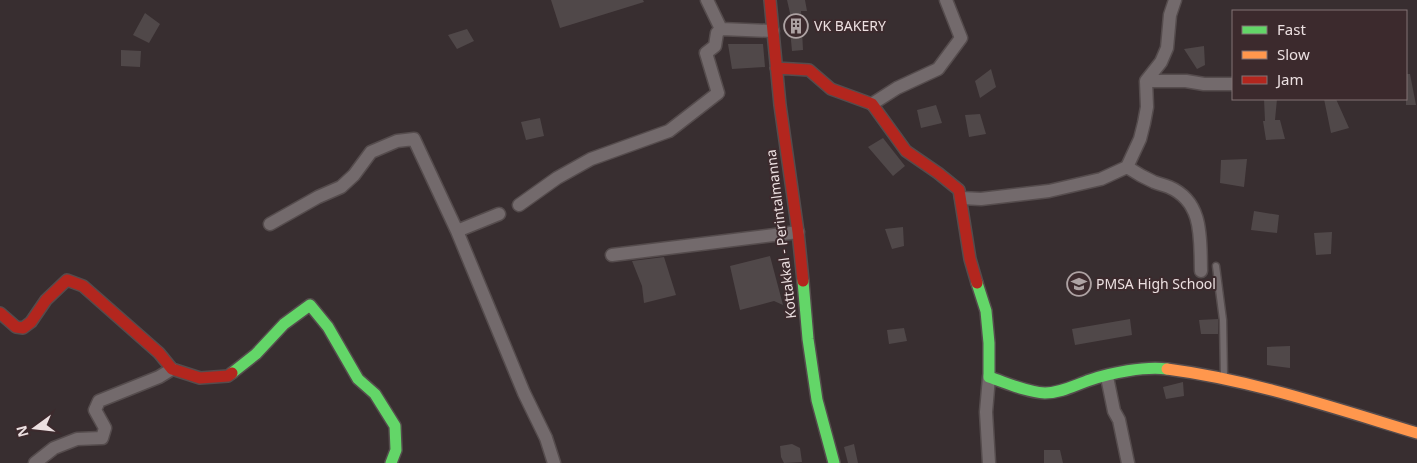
<svg xmlns="http://www.w3.org/2000/svg" width="1417" height="463" viewBox="0 0 1417 463" font-family="'Noto Sans',sans-serif">
<style>
.building{fill:#504849}
.lines{fill:none;stroke-linecap:round;stroke-linejoin:round}
.lane-casing{stroke:#554c4d;stroke-width:9}
.street-casing{stroke:#554c4d;stroke-width:15}
.fast-casing{stroke:#554c4d;stroke-width:14}
.slow-casing{stroke:#554c4d;stroke-width:14}
.jam-casing{stroke:#554c4d;stroke-width:14}
.lane{stroke:#736a6c;stroke-width:6}
.street{stroke:#736a6c;stroke-width:12}
.fast{stroke:#63d668;stroke-width:11}
.slow{stroke:#ff974d;stroke-width:11}
.jam{stroke:#b3261e;stroke-width:11}
.labels{text-anchor:middle;stroke-width:4;stroke-linejoin:round;paint-order:stroke}
.poi-label{font-size:14px;fill:#ece0e1;stroke:#3c2a2d;text-anchor:start}
.street-label{font-size:14px;fill:#ece0e1;stroke:#3c2a2d}
</style>
<rect width="100%" height="100%" fill="#382e30"/>
<path class="building" d="M551,0h92l1,2 -84,26z
M787,0h18l2,11h-6l2,39 -11,1 -3,-32 1,-6z
M145,13l15,11 -11,19 -16,-8z
M467,29l7,12 -17,8 -9,-14z
M728,44h35l2,23 -33,2z
M1204,46l1,19 -8,4 -13,-20z
M121,50l20,1 -1,16 -19,-1z
M991,69l5,18 -16,11 -5,-17z
M1406,74h4l6,31h-10z
M1264,99h13l-2,21h5l5,19 -19,1 -3,-19h2z
M1324,99h12l13,29 -18,5z
M936,105l6,18 -21,5 -4,-18z
M980,114l6,20 -17,3 -4,-22z
M540,118l4,18 -18,4 -5,-18z
M883,138l22,28 -12,10 -25,-29z
M1247,159l-3,28 -24,-4 1,-23z
M1254,211l25,4 -2,18 -26,-3z
M903,227l1,19 -12,3 -7,-20z
M1332,232l-1,22 -15,1 -2,-22z
M770,256l13,49 -9,-4 -34,9 -10,-44z
M664,257l12,38 -32,8 -2,-17 -10,-25z
M1130,319l2,16 -57,10 -3,-16z
M1218,319v15h-17l-2,-14z
M904,328l3,13 -18,3 -2,-14z
M1290,346v22l-23,-3v-18z
M1183,382l1,14 -18,3 -3,-12z
M792,444l8,4 2,14 -18,1 -3,-6 -1,-11z
M854,444l4,19h-10l-4,-16z
M1044,450h16l3,13h-19z"/>
<g class="lines">
<g class="lane-casing">
<path id="lane" d="M1216,266l7,54 1,57"/>
</g>
<g class="street-casing">
<path id="street" d="M707,0l14,29 52,2
M1146,81h40l18,3h29
M872,104l25,-16 41,-19 23,-31 -15,-38
M1127,167c9,6 18,11 27,15 5,2 10,3 15,5 35,15 31,52 32,84
M961,198l20,1 68,-8 52,-12 26,-12 13,-28 4,-16 3,-16 -1,-26 15,-19 6,-14 3,-33 5,-15
M519,205l38,-27 34,-19 78,-28 49,-38 -12,-40 9,-7 2,-13 4,-4
M270,224l48,-27 23,-10 13,-12 17,-23 26,-11 17,-2 43,92 67,162 22,45 8,25
M457,231l42,-17
M612,255l186,-23
M1107,377l7,34 5,9 9,43
M35,463l19,-15 23,-9 25,-1 3,-10 -10,-18 4,-9 60,-24 13,-8
M989,463l-3,-51 3,-35"/>
</g>
<g class="fast-casing">
<path id="fast" d="M803,281l5,58 9,61 17,63
M977,283l9,28 3,32v34c18,6 37,15 56,16 16,0 30,-8 45,-13 20,-7 55,-14 77,-11
M232,373l24,-19 28,-30 26,-19 18,22 30,52 17,15 20,32 1,24 -5,13"/>
</g>
<g class="slow-casing">
<path id="slow" d="M1167,369c85,11 167,39 250,64"/>
</g>
<g class="jam-casing">
<path id="jam" d="M770,0l10,105 18,127 5,49
M776,68l33,2 22,19 41,15 34,47 32,22 21,17 11,69 7,24
M0,313l16,14 7,1 8,-6 15,-22 21,-20 16,6 76,67 13,16 28,9 28,-2 4,-3"/>
</g>
<use href="#lane" class="lane"/>
<use href="#street" class="street"/>
<use href="#fast" class="fast"/>
<use href="#slow" class="slow"/>
<use href="#jam" class="jam"/>
</g>
<defs>
<g id="building-ring" transform="scale(1.25)"><circle r="9.5" fill="#3c2a2d" stroke="#ada2a3" stroke-width="1.5"/><path d="M-4-6H4V6H1V3H-1V6H-4ZM-2.5-4.3h1.7v1.8h-1.7ZM.8-4.3h1.7v1.8H.8ZM-2.5-1h1.7V.8h-1.7ZM.8-1h1.7V.8H.8Z" fill="#ada2a3"/></g>
<g id="school-ring" transform="scale(1.25)"><circle r="9.5" fill="#3c2a2d" stroke="#ada2a3" stroke-width="1.5"/><path d="M0-5L7-2L0 1L-7-2ZM-4 1L0 2.5L4 1V4Q0 6-4 4Z" fill="#ada2a3"/></g>
</defs>
<g fill-rule="evenodd">
<use href="#building-ring" x="796" y="26"/>
<use href="#school-ring" x="1079" y="284"/>
</g>
<g class="labels">
<g class="poi-label">
<text x="814" y="31">VK BAKERY</text>
<text x="1096" y="289">PMSA High School</text>
</g>
<g class="street-label">
<text transform="translate(781 234) rotate(-97)" y="5">Kottakkal - Perintalmanna</text>
</g>
</g>
<rect x="1232" y="10" width="175" height="90" fill="#3c2a2d" stroke="#827375"/>
<rect x="1242" y="26" width="25" height="8" fill="#63d668" stroke="#827375"/>
<text x="1277" y="35" font-size="15" fill="#ece0e1">Fast</text>
<rect x="1242" y="51" width="25" height="8" fill="#ff974d" stroke="#827375"/>
<text x="1277" y="60" font-size="15" fill="#ece0e1">Slow</text>
<rect x="1242" y="76" width="25" height="8" fill="#b3261e" stroke="#827375"/>
<text x="1277" y="85" font-size="15" fill="#ece0e1">Jam</text>
<g transform="translate(35 428) rotate(255)" stroke="#3c2a2d" stroke-width="4" paint-order="stroke">
<path d="M0-4L9 19L0 12L-9 19Z" fill="#ece0e1"/>
<text y="-8" font-size="14" font-weight="bold" text-anchor="middle" fill="#ece0e1">N</text>
</g>
</svg>
